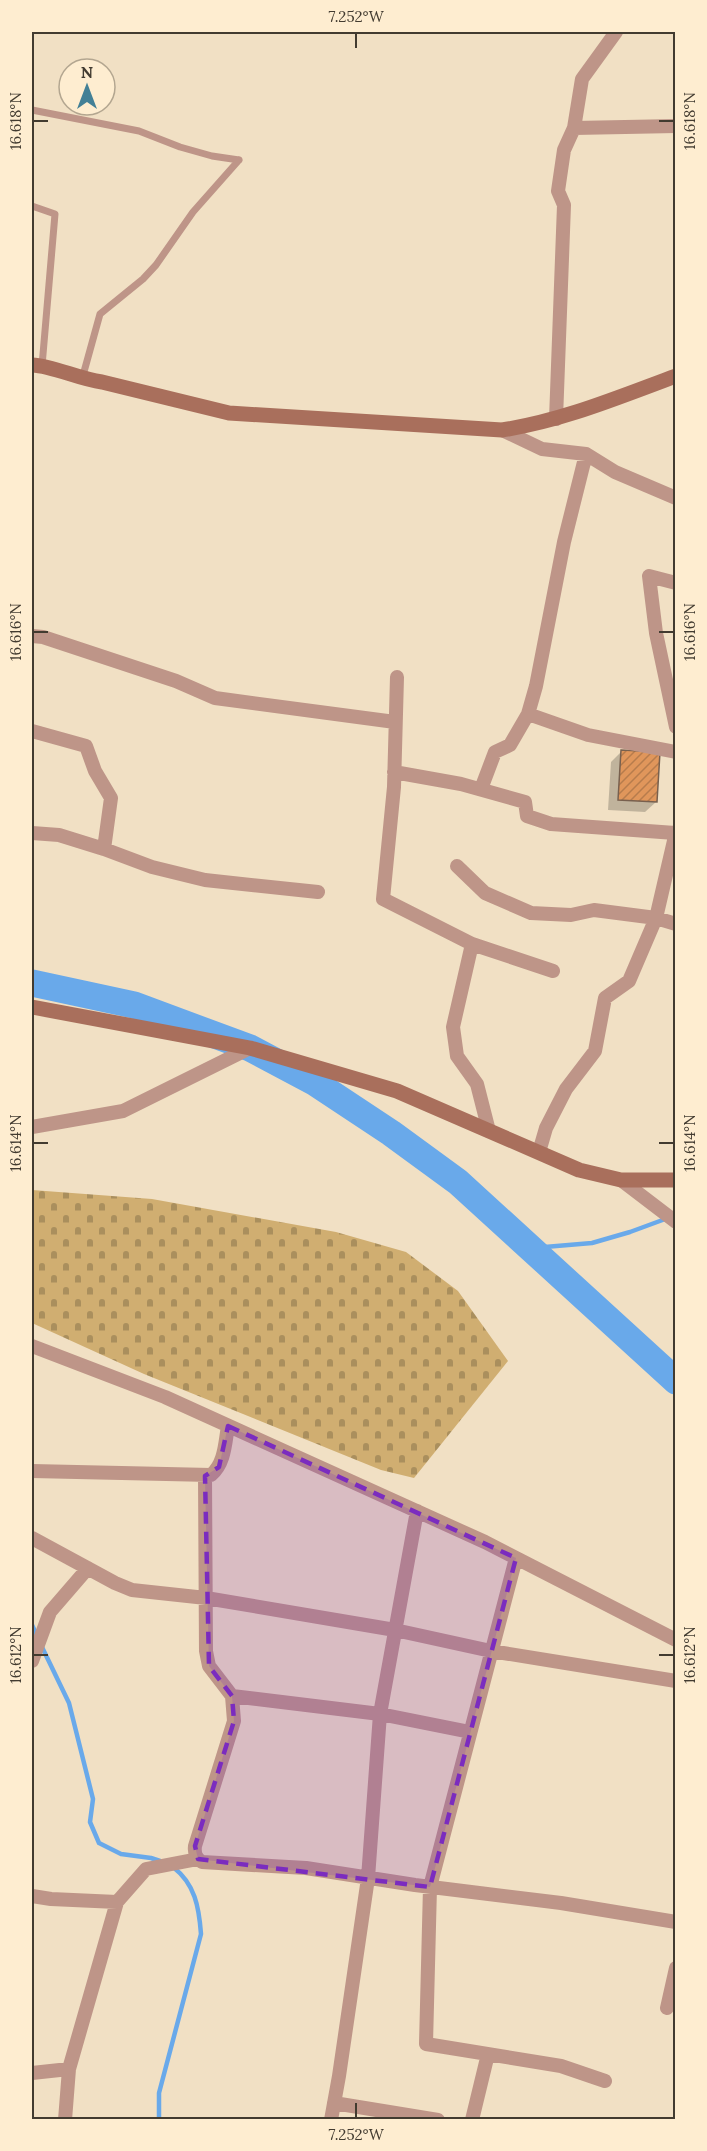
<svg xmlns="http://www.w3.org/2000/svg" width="707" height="2151" viewBox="0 0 707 2151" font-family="Lora,serif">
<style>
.cemetery{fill:url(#cemetery-stones)}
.shadow{fill:#0003}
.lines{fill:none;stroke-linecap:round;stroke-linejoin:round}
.stream{stroke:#69a9ea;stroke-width:4.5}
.river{stroke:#69a9ea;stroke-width:27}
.building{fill:url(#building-hatch);stroke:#78604e;stroke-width:1.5}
.lane{stroke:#be9588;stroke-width:7}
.street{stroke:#be9588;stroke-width:14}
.secondary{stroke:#a96f5c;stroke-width:15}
.marked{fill:#7b2cbf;fill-opacity:0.2;stroke:#7b2cbf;stroke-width:4.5;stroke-dasharray:12 8;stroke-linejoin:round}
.ticks{fill:none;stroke:#423b30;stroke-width:2}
.neatline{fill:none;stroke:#423b30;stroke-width:2}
.ticks-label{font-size:15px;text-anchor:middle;fill:#423b30}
</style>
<defs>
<pattern id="cemetery-stones" width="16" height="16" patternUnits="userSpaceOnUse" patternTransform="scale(1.5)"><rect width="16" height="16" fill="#d0ae71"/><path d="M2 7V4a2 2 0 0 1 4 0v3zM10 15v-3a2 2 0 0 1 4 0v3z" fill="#aa8f5d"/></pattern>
<pattern id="building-hatch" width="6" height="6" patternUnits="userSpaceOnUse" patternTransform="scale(1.5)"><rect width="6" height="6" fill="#e0965b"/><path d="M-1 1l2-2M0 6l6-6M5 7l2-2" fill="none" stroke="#b77c4c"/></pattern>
</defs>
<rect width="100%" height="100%" fill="#f1e0c4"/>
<path class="cemetery" d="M32,1190l120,9 184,33 70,20 52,39 50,70 -94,117 -33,-8 -237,-96 -112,-51z"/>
<path class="shadow" d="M621,752l35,50 -11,10 -37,-2 3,-48z"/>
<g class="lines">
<path class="stream" d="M533,1248l59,-5 38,-11 38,-14
M32,1625l6,13
M41,1645l28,58 24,96 -3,23 9,21 22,11 30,4 9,3
M159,2120v-27l42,-159c-2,-27 -6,-50 -28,-67"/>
<path class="river" d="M32,983l102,22 116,43 64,34 77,51 67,49 218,199"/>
</g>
<path class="building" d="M621,750l39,2 -3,50 -39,-2z"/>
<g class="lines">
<path class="lane" d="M32,110l107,21 41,16 32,9 27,4
M32,206l23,8 -13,152
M82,379l18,-65 43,-35 13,-14 37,-53 46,-52"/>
<path class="street" d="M574,128l102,-2
M556,419l8,-214 -6,-14 6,-41 10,-22 8,-49 34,-47
M502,430l40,19 44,5 29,18 61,26
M676,583l-27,-7 7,57 20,94
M32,636l11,1 133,44 39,17 180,24
M397,677l-3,110 -11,112 89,45 -19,83 4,29 20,28 12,47
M528,714l60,21 88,17
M32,731l54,15 9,25 16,27 -7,51
M394,772l67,12 64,18 2,14 24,8 124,9
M481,789l14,-37 15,-7 18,-31 8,-28 28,-144 22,-88
M32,833l27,2 45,14 48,18 53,13 113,12
M457,866l28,27 46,20 40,2 23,-5 62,8 20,6
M472,944l81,27
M32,1127l91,-16 127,-63
M539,1152l7,-24 20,-39 29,-38 10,-53 24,-17 27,-63 20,-86
M621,1180l55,42
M32,1346l133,51 320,145 191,98
M32,1471l179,4c14,-12 14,-32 17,-49
M205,1476l1,175 3,15 23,30 2,25 -39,125c-1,8 1,12 7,16l104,6 109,17 146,18 115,19
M32,1538l83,45 17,7 74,8 189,32 96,21 185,30
M516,1558l-86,329 -4,157 135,22 44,15
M32,1661l18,-49 38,-44
M232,1696l148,18 90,18
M32,1896l19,3 66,3
M667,2008l9,-40
M32,2073l37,-4
M334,2103l104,17
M65,2120l4,-51 48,-167 29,-33 52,-10
M331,2120l8,-44 29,-198 12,-164 37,-203
M472,2120l16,-66"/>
<path class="secondary" d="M32,365c22,1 46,14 70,17l127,31 273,17c60,-9 117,-33 174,-54
M32,1007l218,41 147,43 182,79 42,10h55"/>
</g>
<path class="marked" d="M228,1426l288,132 -86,329 -232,-28 -3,-13 39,-125 -2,-25 -23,-30 -4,-190 14,-9z"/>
<path class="ticks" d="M356,33v15M33,121h15M659,121h15M33,632h15M659,632h15M33,1143h15M659,1143h15M33,1655h15M659,1655h15M356,2103v15"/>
<rect width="707" height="2151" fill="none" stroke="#feedd0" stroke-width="66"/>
<g transform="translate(87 87)"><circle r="28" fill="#feedd0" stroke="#b3a690" stroke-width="1.5"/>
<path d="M0-4.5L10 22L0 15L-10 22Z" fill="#438096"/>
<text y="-9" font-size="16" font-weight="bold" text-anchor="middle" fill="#423b30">N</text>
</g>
<rect x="33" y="33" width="641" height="2085" class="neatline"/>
<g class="ticks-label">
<text x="356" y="22">7.252°W</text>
<text transform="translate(16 121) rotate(-90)" y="5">16.618°N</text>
<text transform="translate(690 121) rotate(-90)" y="5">16.618°N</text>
<text transform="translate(16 632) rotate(-90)" y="5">16.616°N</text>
<text transform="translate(690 632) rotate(-90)" y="5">16.616°N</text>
<text transform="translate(16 1143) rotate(-90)" y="5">16.614°N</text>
<text transform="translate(690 1143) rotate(-90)" y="5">16.614°N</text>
<text transform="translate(16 1655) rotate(-90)" y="5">16.612°N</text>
<text transform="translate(690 1655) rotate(-90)" y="5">16.612°N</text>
<text x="356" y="2140">7.252°W</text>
</g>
</svg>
